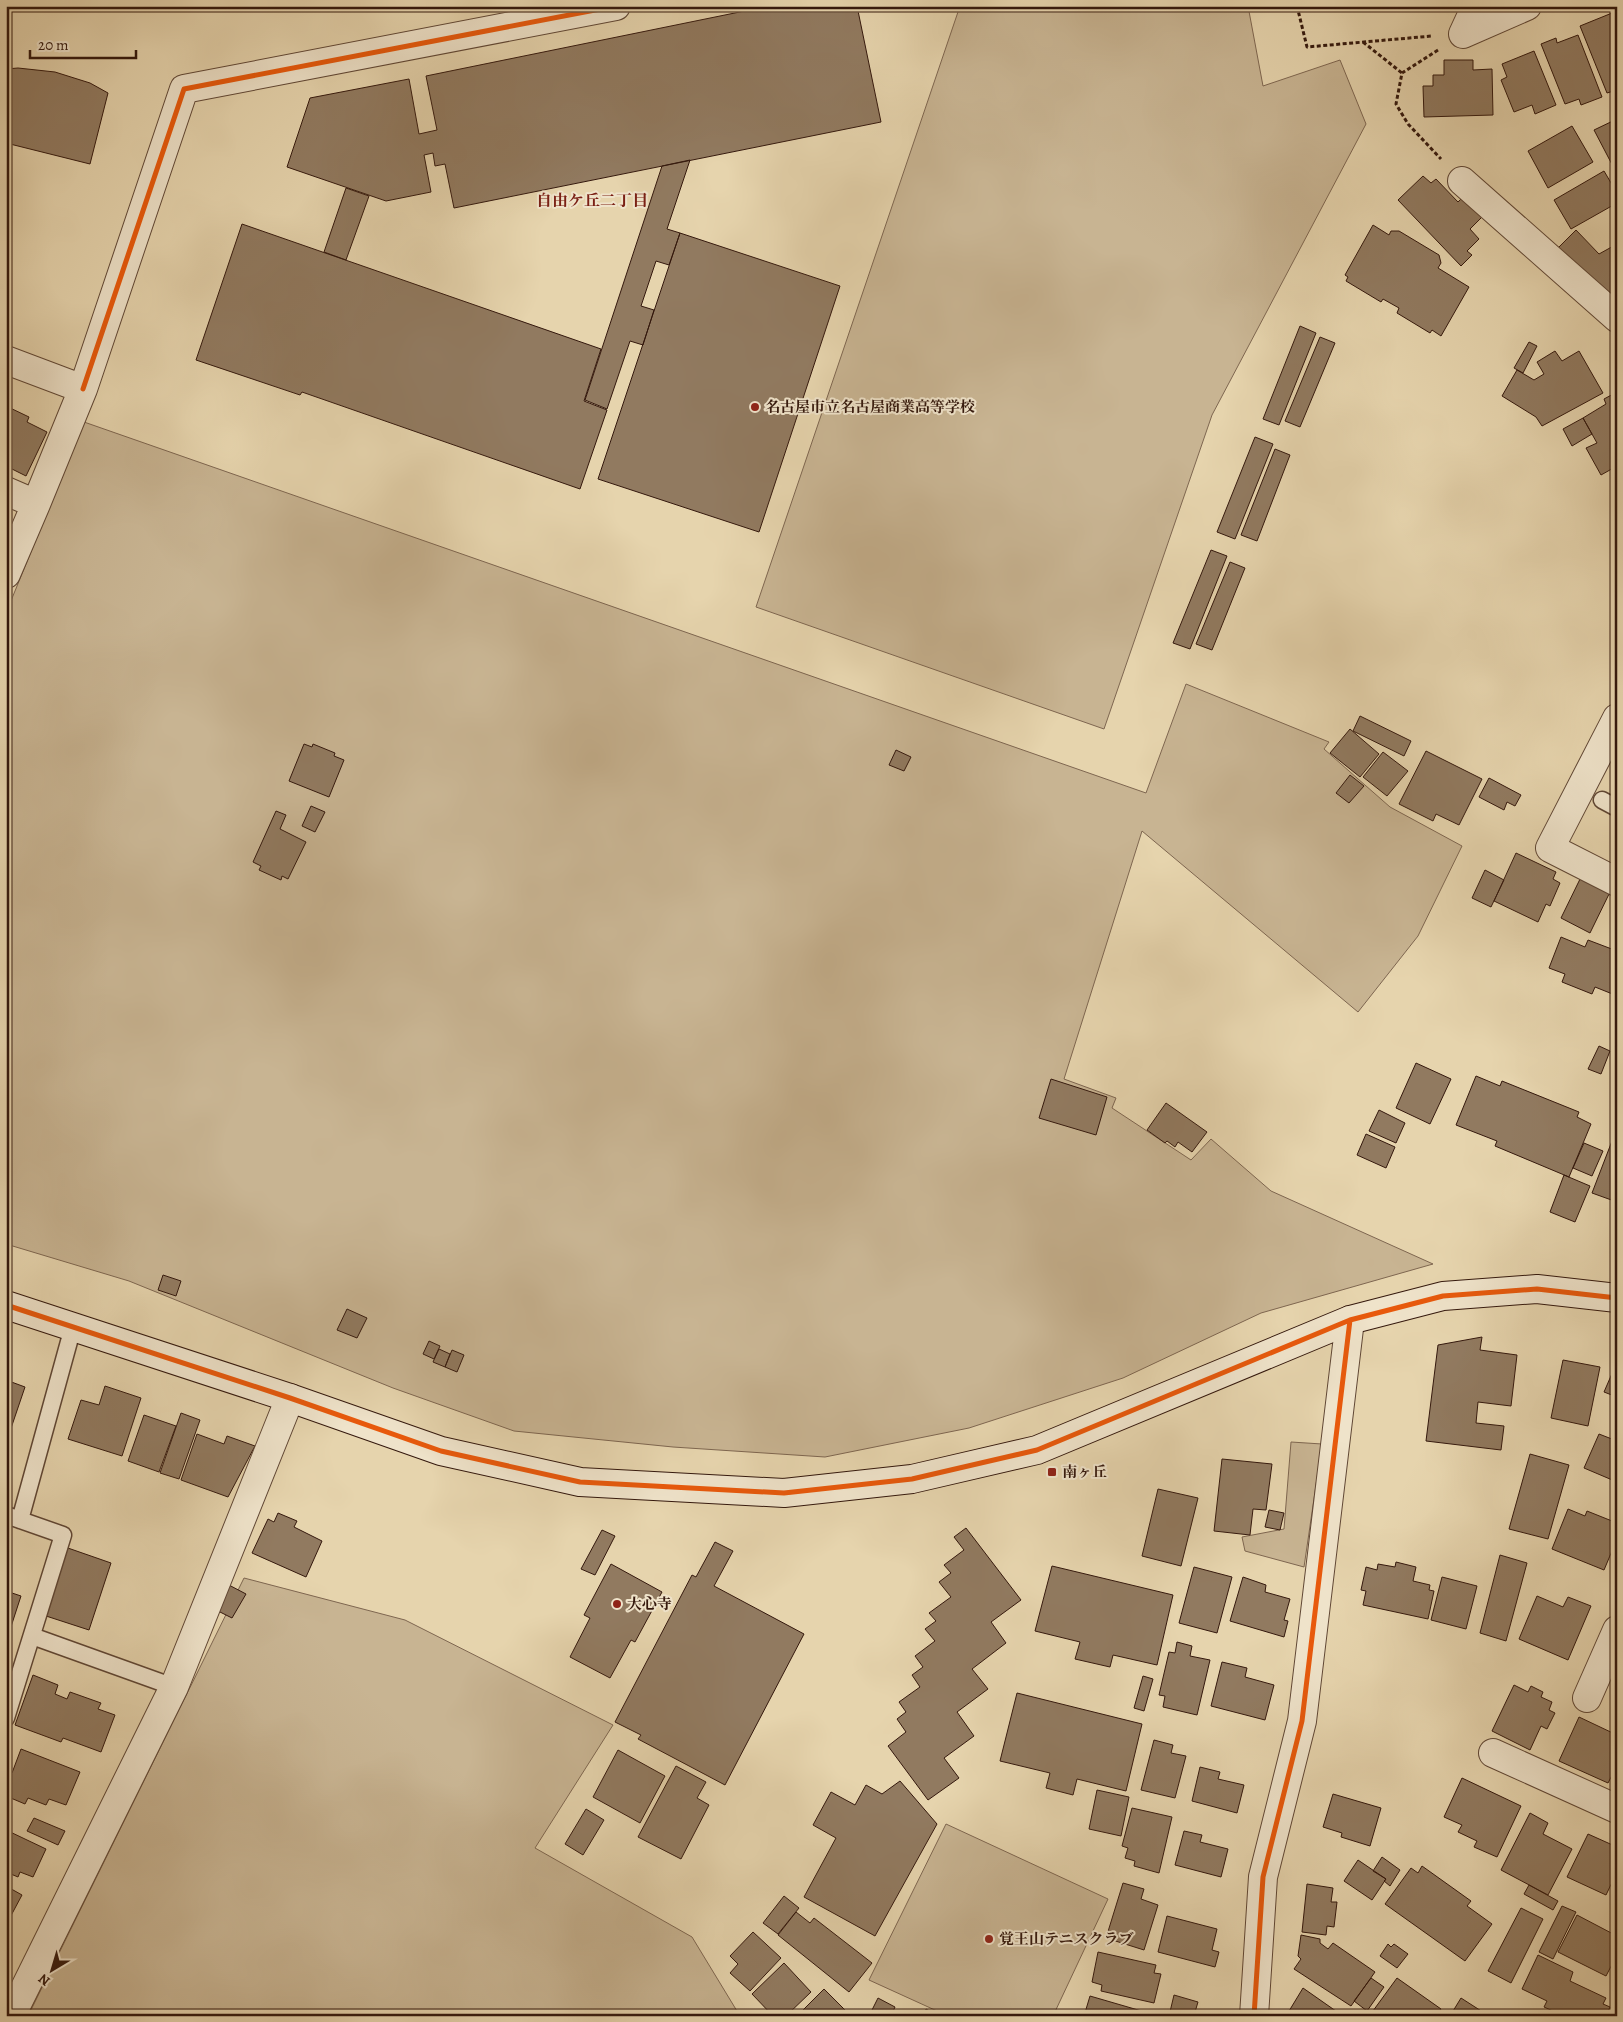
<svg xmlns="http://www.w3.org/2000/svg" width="1623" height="2022" viewBox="0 0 1623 2022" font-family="Alegreya,'Noto Serif JP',serif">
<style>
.green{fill:#c8b492;stroke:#7e6650}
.building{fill:#917a60;stroke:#34180d}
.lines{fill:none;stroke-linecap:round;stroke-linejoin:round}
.lane-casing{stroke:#604735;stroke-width:19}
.street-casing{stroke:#604735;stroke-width:30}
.secondary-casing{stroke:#34180d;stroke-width:30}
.path{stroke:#34180d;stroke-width:3;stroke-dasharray:4 2.5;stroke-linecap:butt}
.lane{stroke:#efe3ca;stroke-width:16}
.street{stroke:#efe3ca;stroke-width:28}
.secondary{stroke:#efe3ca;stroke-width:28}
.cycleway-casing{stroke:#efe3ca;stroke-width:8}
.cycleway{stroke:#e8590c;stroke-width:5}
.poi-dot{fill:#8f2418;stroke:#efe3ca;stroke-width:2}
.labels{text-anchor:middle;stroke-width:4;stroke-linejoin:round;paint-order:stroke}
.poi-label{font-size:15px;font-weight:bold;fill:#34180d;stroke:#efe3ca;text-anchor:start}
.neighbourhood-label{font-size:16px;font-weight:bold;fill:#7a1f14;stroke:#efe3ca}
</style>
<rect width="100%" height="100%" fill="#e6d4ad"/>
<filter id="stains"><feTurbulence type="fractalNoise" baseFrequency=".004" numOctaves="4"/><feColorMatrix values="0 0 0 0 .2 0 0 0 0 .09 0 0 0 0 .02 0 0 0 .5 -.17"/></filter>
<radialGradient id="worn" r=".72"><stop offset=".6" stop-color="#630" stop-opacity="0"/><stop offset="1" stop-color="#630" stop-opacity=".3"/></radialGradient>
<path class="green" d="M960,6h288l15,80 77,-26 26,64 -154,291 -108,314 -348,-122z
M84,422l1062,371 40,-109 143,58 -5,7 66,58 72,39 -44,90 -60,76 -216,-181 -78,248 52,19 -4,10 79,52 20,-21 60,52 162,73 -172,49 -138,65 -154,50 -144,29 -152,-10 -159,-16 -121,-43 -264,-107 -123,-37v-631z
M1291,1442l31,2 -18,123 -59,-16 -3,-14 42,-8z
M244,1578l161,42 208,105 -78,123 157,89 48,79h-712z
M946,1824l162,75 -55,117h-105l-79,-36z"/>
<path class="building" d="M769,6h88l24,116 -427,86 -9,-44 -10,2 -2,-13 -9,2 7,37 -45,9 -99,-34 23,-69 99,-19 10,55 18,-4 -11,-54z
M1617,11v79l-10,3 -27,-67z
M1578,35l24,62 -21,8 -2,-6 -14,5 -24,-60 15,-6 1,5z
M1534,51l22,54 -21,9 -3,-9 -18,7 -13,-32 6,-3 -5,-13z
M1444,60h29v10l19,-1 1,46 -69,2 -1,-31h10v-11h11z
M18,68l37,4 35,11 18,10 -18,71 -84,-21v-74z
M1617,119v55l-23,-44z
M1572,126l21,36 -45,26 -20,-37z
M690,160l-23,69 13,4 -11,32 -13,-4 -15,45 13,4 -11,35 -13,-4 -23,68 -22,-9 77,-234z
M1604,171l13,22v10l-46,26 -17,-29z
M1423,176l8,7 5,-4 22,23 7,-7 19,20 -14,14 9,10 -12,12 5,4 -11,11 -63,-66z
M346,188l23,8 -23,64 -22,-8z
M242,224l359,125 -17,52 23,9 -27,79 -278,-97 -2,3 -104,-35z
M1373,225l16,10 2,-4h8l40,24 2,8 -3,5 31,19 -28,49 -9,-6 -2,3 -33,-20 2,-5 -16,-9 -2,3 -35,-21 2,-4 -3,-2z
M1576,230l23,24 18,-10v69l-61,-63z
M680,233l160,53 -81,246 -161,-53z
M1300,326l16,7 -37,92 -16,-6z
M1320,337l15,6 -35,84 -15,-6z
M1529,342l8,4 -14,27 -9,-5z
M1555,351l7,10 17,-10 24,42 -61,33 -6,-9 -34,-21 15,-26 17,10 10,-6 -7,-12z
M1617,392v74l-16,9 -15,-27 11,-5 -14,-25 23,-14 -2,-5z
M6,406l23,11 -2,5 20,10 -21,44 -20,-10z
M1583,418l9,16 -20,12 -9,-17z
M1255,437l18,7 -38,95 -18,-7z
M1275,449l15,6 -33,86 -16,-6z
M1211,550l16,6 -37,93 -17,-6z
M1230,562l15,6 -33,82 -16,-6z
M1360,716l51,25 -7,15 -51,-25z
M1350,729l29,25 -19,23 -30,-24z
M304,744l8,3 1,-3 22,9 -1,3 10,4 -15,37 -40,-16z
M896,750l15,7 -7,14 -15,-6z
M1426,751l56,28 -23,46 -23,-11 -3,7 -34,-17z
M1383,752l25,19 -21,25 -24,-19z
M1350,775l14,11 -15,17 -13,-10z
M1489,778l32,17 -6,11 -8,-4 -3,8 -25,-13z
M311,806l14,6 -10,20 -13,-6z
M276,811l10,4 -6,14 26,13 -18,37 -6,-3 -1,4 -22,-10 2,-4 -8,-4z
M1516,853l40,19 -3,7 7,4 -10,23 -4,-2 -8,18 -44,-21z
M1485,870l19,10 -13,27 -19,-9z
M1582,875l29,15 -21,43 -29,-15z
M1561,937l24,10 3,-7 29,11v38l-2,6 -20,-8 -3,7 -30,-12 3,-8 -16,-6z
M1599,1046l11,5 -9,23 -13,-5z
M1416,1063l35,16 -21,45 -34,-16z
M1476,1076l24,10 2,-5 77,31 -2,5 14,7 -22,53 -74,-31 2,-5 -41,-16z
M1051,1079l56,18 -11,38 -57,-17z
M1166,1103l41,29 -15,20 -14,-10 -3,5 -8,-6 -2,2 -18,-13z
M1379,1110l26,13 -9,20 -27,-12z
M1617,1128v74l-25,-9z
M1366,1134l29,13 -9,21 -29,-13z
M1584,1143l19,8 -11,25 -19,-8z
M1564,1175l26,11 -15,36 -25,-10z
M163,1275l18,6 -5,15 -18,-6z
M347,1309l20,9 -10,20 -20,-8z
M1482,1337l-2,13 37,5 -6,51 -33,-4 -2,21 28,3 -3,24 -75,-9 12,-96z
M429,1341l11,5 -6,13 -11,-5z
M439,1349l11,5 -5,13 -12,-5z
M452,1350l12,5 -7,17 -12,-5z
M1563,1360l37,7 -12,59 -37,-8z
M1617,1362v35l-13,-5z
M6,1380l19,7 -19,56z
M105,1386l36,12 -19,58 -54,-17 13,-39 18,5z
M181,1413l19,7 -21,59 -19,-6z
M144,1415l32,11 -17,46 -31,-11z
M197,1434l27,10 3,-8 28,10 -27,51 -47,-17z
M1599,1434l18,7v41l-33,-14z
M1530,1454l39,11 -21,74 -39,-10z
M1222,1459l50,5 -6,46 -13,-1 -3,26 -36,-4z
M1158,1489l40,9 -17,68 -39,-10z
M1568,1509l17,7 2,-5 30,12v16l-13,31 -52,-21z
M1269,1510l15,3 -4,17 -15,-3z
M278,1513l19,8 -3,6 28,14 -16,36 -54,-24 16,-34 6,3z
M966,1528l55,72 -30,22 15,21 -34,26 16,20 -31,23 17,24 -30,22 15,20 -31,22 -40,-54 18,-14 -9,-13 9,-7 -7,-10 21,-15 -8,-12 11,-8 -8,-11 20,-15 -10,-12 11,-8 -7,-8 22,-16 -12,-15 12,-9 -7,-8 20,-15 -10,-13z
M602,1530l13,6 -20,39 -14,-6z
M715,1542l18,9 -19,35 90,48 -79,151 -87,-46 3,-4 -26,-13 77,-147 4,2z
M65,1547l46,16 -22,67 -46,-15z
M1500,1555l27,8 -21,78 -26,-8z
M1396,1562l20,5 -3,14 17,4 -1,5 5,1 -6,28 -65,-14 3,-14 -5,-1 5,-23 11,3 1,-6 17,3z
M611,1564l51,28 -27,50 -4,-2 -21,38 -40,-21 20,-39 -6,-3z
M1052,1566l121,29 -16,70 -44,-10 -3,12 -35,-8 5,-17 -45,-11z
M1194,1567l38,10 -15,56 -38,-10z
M1243,1577l23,8 -1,7 25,7 -6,21 4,1 -4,16 -54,-16z
M1442,1577l35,9 -11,43 -35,-9z
M227,1584l19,10 -14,24 -18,-9z
M6,1591l15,5 -15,46z
M1537,1596l26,11 5,-10 23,9 -23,54 -49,-21z
M1177,1642l15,4 -2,10 20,4 -13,55 -34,-8 2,-11 -6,-1 10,-43 6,1z
M1222,1662l25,6 -2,9 29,8 -9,35 -54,-14z
M33,1675l25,10 -3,9 12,5 3,-7 31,11 -3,6 17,6 -14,37 -38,-14 -2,4 -46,-17z
M1143,1676l10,3 -9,32 -10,-3z
M1514,1685l14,7 3,-6 12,6 -2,5 11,5 -3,8 6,3 -8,16 -6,-3 -11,24 -38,-19z
M1017,1693l125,31 -16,67 -49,-12 -4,16 -27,-7 4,-15 -50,-12z
M1579,1717l38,18v31l-9,17 -49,-22z
M1154,1740l19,5 -2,8 15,3 -11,42 -34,-8z
M21,1749l59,23 -14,33 -17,-6 -3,6 -18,-7 -3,6 -19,-8v-25l6,2z
M618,1750l47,26 -25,47 -47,-26z
M676,1766l30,16 -9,16 12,7 -28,54 -43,-22z
M1200,1767l20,5 -2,7 26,6 -7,28 -45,-12z
M1462,1778l59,28 -24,51 -23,-10 3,-6 -19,-9 4,-7 -18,-8z
M900,1781l37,43 -62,112 -71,-39 32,-59 -23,-13 18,-33 24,13 11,-20 16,9z
M1097,1790l32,7 -8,39 -32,-7z
M1333,1794l48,14 -11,38 -29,-9 1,-4 -19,-6z
M1132,1808l40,9 -13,56 -25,-7 1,-5 -10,-3 3,-10 -6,-2z
M586,1809l18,11 -21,35 -18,-11z
M1530,1813l18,10 -5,11 29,15 -24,46 -47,-25z
M34,1818l31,13 -7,14 -31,-14z
M6,1830l40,19 -13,28 -13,-5 -2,5 -12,-5z
M1184,1831l18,4 -2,7 28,7 -7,28 -46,-12z
M1588,1834l29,13v25l-11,23 -39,-18z
M1382,1857l18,13 -10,16 -6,-5 2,-2 -13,-8z
M1358,1860l28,19 -14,21 -28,-19z
M1422,1866l49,35 -4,5 25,18 -27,37 -80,-57 26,-36 7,5z
M1123,1883l21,6 -3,10 17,6 -14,45 -38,-12z
M1307,1884l26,4 -2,14h6l-3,25 -7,-1 -1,9 -24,-3z
M1529,1885l29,16 -5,9 -29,-16z
M6,1886l16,9 -16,30z
M784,1896l15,12 -21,26 -15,-11z
M1562,1906l14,6 -23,47 -14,-7z
M1521,1908l22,11 -32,64 -23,-12z
M796,1912l14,11 4,-5 58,45 -23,29 -71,-57z
M1577,1915l40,21v19l-11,21 -48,-24z
M1167,1916l50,13 -5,21 7,2 -4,15 -57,-15z
M753,1932l28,26 -31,33 -20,-18 8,-9 -8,-8z
M1301,1935l19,4v4l8,6 5,-6 42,29 -24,34 -57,-37 7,-10 -3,-3z
M1388,1944l3,3 3,-3 14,10 -11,14 -17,-12z
M1098,1952l58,13 -2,8 7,1 -7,29 -53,-12 1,-6 -10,-3z
M1538,1955l35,17 -3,9 36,17 -3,6 7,3 -4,9h-42l-20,-9 3,-6 -25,-12z
M784,1963l27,29 -25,24h-13l-21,-22z
M1371,1978l13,9 -17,24 -13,-10z
M1397,1978l44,31 -5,7 -66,-1z
M1303,1988l40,28h-57z
M824,1989l27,27h-54z
M1174,1995l24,7 -3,10 12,4h-38z
M1090,1996l55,16 -1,4h-60z
M878,1998l17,9 -4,9h-22z
M1461,1998l28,18h-39z
M926,2009l12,7h-15z"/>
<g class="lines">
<g class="lane-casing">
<path id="lane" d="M1602,800l15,8
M6,1515l57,20 -57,183
M20,1520l53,-193
M32,1636l142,51"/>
</g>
<g class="street-casing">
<path id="street" d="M1476,6l-13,28 64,-28
M1462,181l155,137
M6,360l77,29 -47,115
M83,389l101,-300 432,-83
M6,491l30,13 -30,70
M1617,718l-67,130 67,34
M1587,1698l30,-68
M1493,1753l124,56
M11,2016l163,-329 116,-289
M1254,2016l9,-139 39,-156 48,-401"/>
</g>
<g class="secondary-casing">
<path id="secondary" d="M6,1305l284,93 151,53 139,31 204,11 128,-14 125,-29 313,-130 93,-24 94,-7 80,9"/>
</g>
<path class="path" d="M1297,6l10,41 125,-11
M1363,42l39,31
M1438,50l-36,23 -6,31 12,20 33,35"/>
<use href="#lane" class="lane"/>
<use href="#street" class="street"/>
<use href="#secondary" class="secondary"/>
<g class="cycleway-casing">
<path id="cycleway" d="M83,389l101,-300 432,-83
M6,1305l284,93 151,53 139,31 204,11 128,-14 125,-29 313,-130 93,-24 94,-7 80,9
M1254,2016l9,-139 39,-156 48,-401"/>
</g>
<use href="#cycleway" class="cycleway"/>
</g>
<g class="poi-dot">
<circle cx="755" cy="407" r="5"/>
<rect x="1047" y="1467" width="10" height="10" rx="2.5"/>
<circle cx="617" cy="1604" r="5"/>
<circle cx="989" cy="1939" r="5"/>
</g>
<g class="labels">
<g class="poi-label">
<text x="765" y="412">名古屋市立名古屋商業高等学校</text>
<text x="1062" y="1477">南ヶ丘</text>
<text x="627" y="1609">大心寺</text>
<text x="999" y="1944">覚王山テニスクラブ</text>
</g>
<g class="neighbourhood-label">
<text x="592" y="206">自由ケ丘二丁目</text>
</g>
</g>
<rect width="1623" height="2022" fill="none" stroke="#e6d4ad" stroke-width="25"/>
<rect x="8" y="8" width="1608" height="2007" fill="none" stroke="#34180d" stroke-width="2.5"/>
<rect x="12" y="12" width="1598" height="1997" fill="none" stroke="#34180d"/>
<g transform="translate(52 1970) rotate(218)" stroke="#efe3ca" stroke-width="4" paint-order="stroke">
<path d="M0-4L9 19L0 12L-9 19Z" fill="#34180d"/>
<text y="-8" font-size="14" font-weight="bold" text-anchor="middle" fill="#34180d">N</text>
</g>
<path d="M30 50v8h106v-8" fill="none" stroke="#34180d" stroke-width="2.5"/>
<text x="38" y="50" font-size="15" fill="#34180d" stroke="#efe3ca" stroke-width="4" paint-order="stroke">20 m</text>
<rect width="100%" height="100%" filter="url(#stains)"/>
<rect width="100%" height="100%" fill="url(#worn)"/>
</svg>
